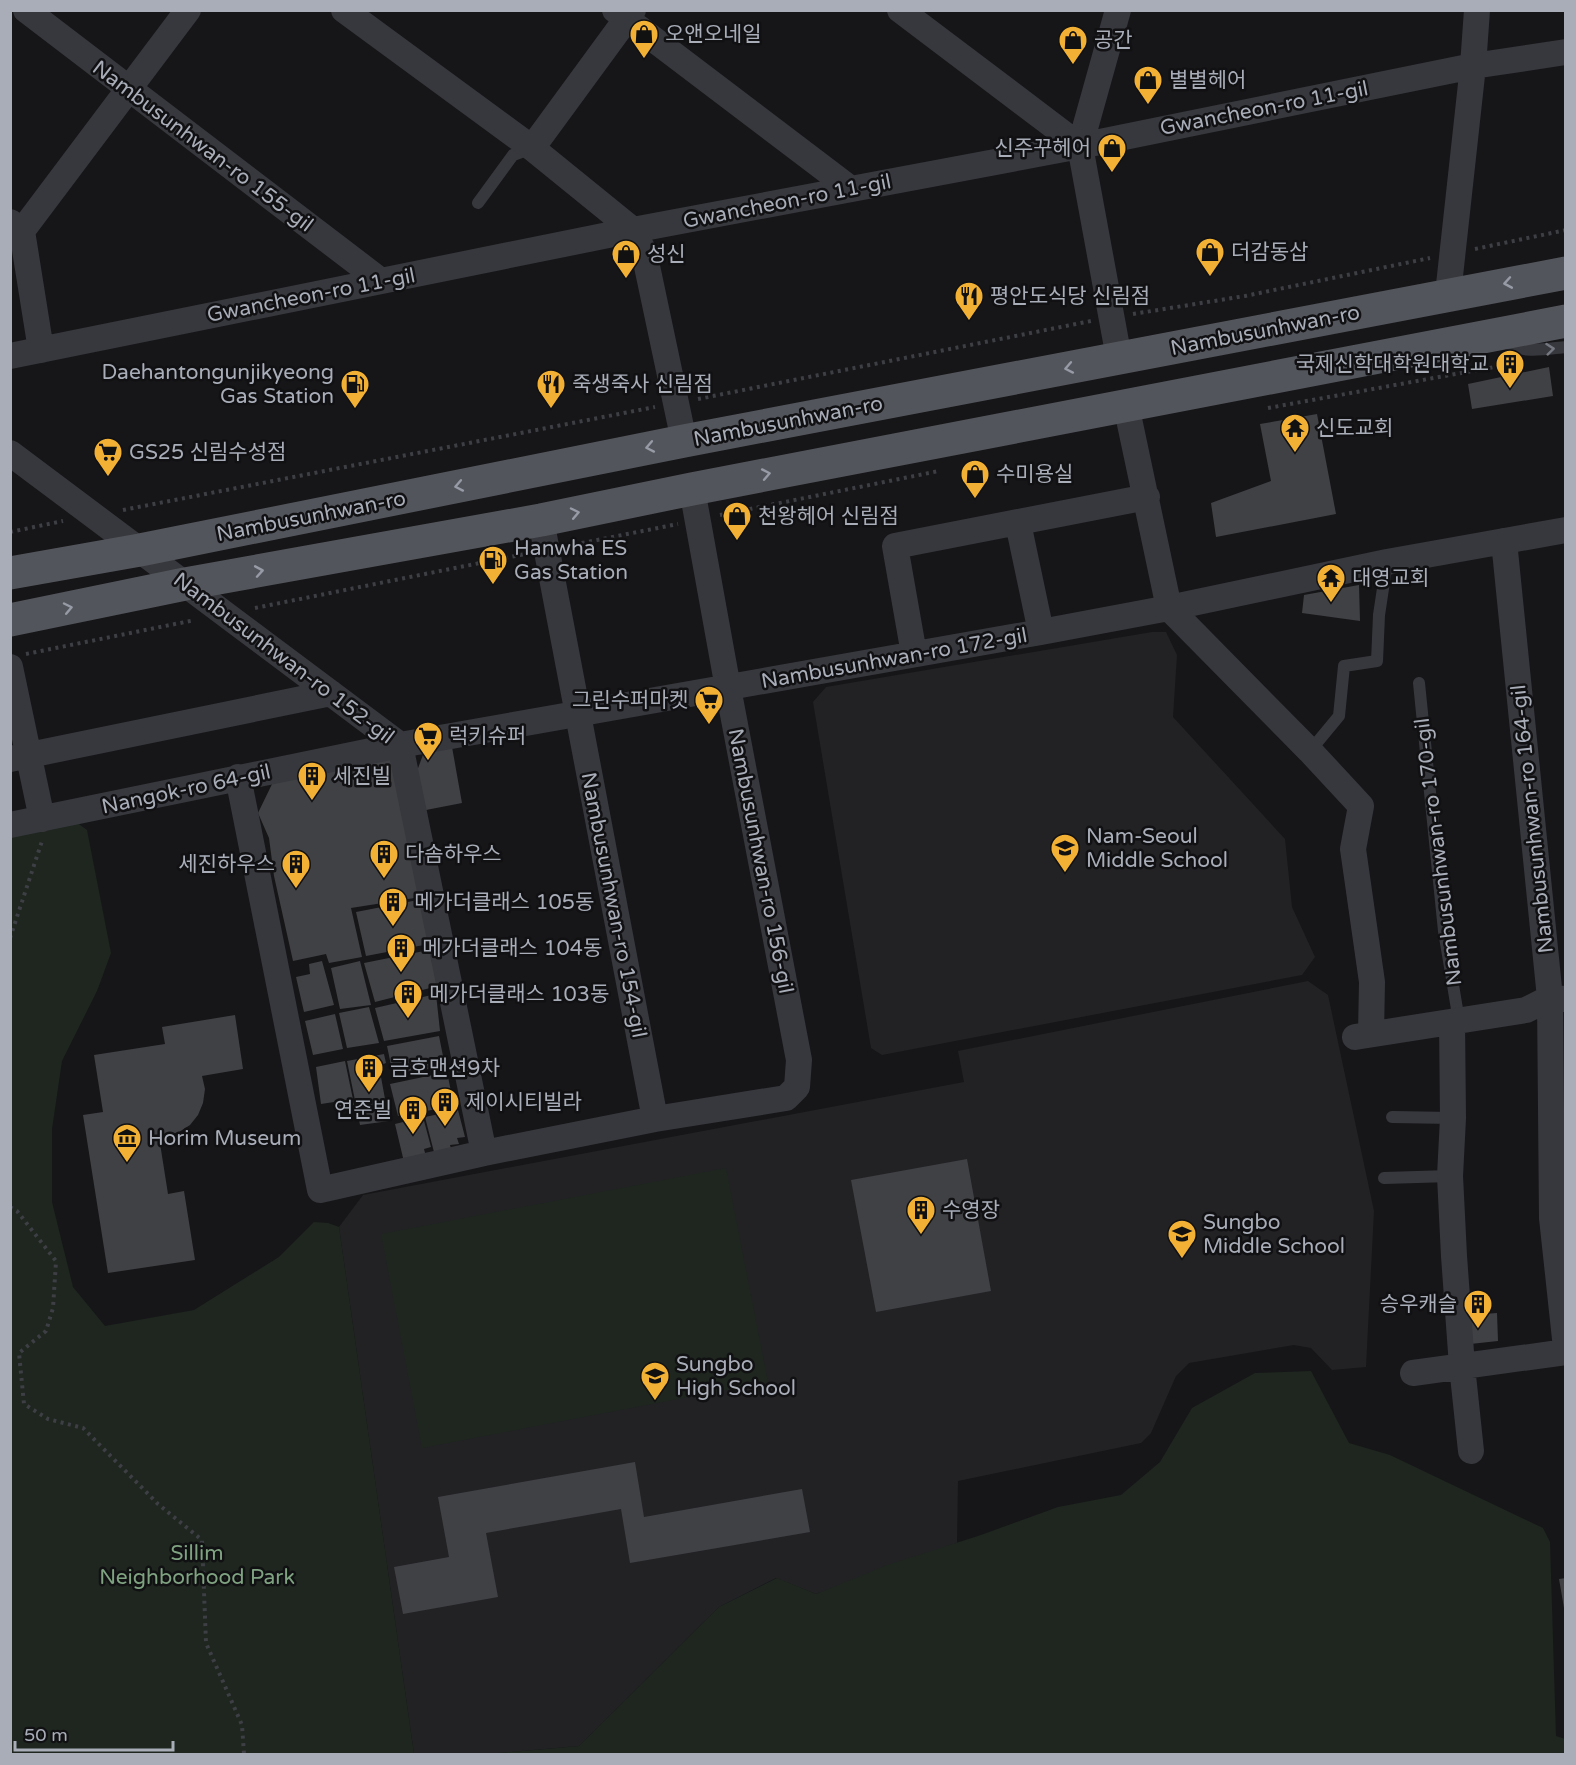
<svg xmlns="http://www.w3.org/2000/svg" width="1576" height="1765" viewBox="0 0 1576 1765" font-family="'Varela Round','Noto Sans KR',sans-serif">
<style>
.built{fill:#222225}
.green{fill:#1e261f}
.building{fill:#404145}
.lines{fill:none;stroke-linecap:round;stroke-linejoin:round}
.path{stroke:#3d3f44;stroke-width:4;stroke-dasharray:3 4.5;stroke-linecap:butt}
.service{stroke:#37383d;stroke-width:12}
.minor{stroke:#37383d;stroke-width:26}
.primary{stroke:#53555c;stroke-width:33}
.oneway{stroke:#979ba6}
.oneway2{stroke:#757881}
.labels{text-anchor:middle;stroke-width:5;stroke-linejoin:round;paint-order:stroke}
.poi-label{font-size:21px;fill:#a8adb8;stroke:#111113;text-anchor:start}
.street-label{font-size:21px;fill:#a8adb8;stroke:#111113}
.park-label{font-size:21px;fill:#7fa381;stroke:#111113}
</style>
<rect width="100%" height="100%" fill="#161618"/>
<path class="built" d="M1152,632h14l11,23 -4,62 112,122 7,68 23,50 -13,18 -420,80 -11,-7 -58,-346 13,-15z
M1308,981l20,14 46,216 -8,156 -34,3 -21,-22 -17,-3 -105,18 -13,13 -25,57 -10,10 -183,38 -1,62 -141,51 -40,-16 -57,29 -140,139 -91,8h-74l-75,-527 24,-32 601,-113 -6,-31z"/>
<path class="green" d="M76,822l11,8 24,123 -14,38 -35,70 -10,68v73l21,85 32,39 89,-16 85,-53 35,-35 14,1 11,4 75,527h-403l-1,-919z
M726,1168l42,214 -346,66 -41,-214z
M1311,1371l38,72 41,12 153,73 7,14 6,194 9,3v15h-1077l91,-8 140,-139 58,-29 39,16 71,-29 94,-30 77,-28 63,-12 39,-33 32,-54 63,-35z"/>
<path class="building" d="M1549,367l4,29 -81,13 -4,-25z
M1317,414l19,100 -120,23 -5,-34 60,-22 -11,-57z
M1359,585l1,36 -58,-8 2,-18z
M452,747l10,56 -36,7 -9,-39 7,-19z
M398,758l29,138 -76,12 11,49 -33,6 -3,-9 -33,7 -19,-85 -5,-38 -11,-25 16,-33z
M423,899l6,45 -63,12 -10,-44z
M429,950l9,36 -63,16 -11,-39z
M322,961l12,44 -30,7 -8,-35 14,-3 -1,-10z
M360,961l11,44 -31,4 -9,-41z
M436,994l4,37 -56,10 -9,-33z
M369,1007l10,36 -32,5 -8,-35z
M335,1014l8,35 -30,6 -8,-34z
M235,1015l8,54 -41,7 3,13 -2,14 -5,12 -8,10 -11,7 -20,5 9,57 16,-3 11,69 -87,13 -25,-158 20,-3 -9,-57 71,-11 -3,-17z
M439,1036l6,30 -52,9 -6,-29z
M384,1054l2,9 -7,3 10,55 -29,4 -13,-64z
M345,1061l10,48 -17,2 -4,-9 -13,2 -5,-37z
M447,1072l7,34 -56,10 -8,-32z
M458,1110l7,27 -8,1 2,6 -9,1 2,7 -17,4 -10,-39z
M423,1117l8,30 -7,2 2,8 -22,5 -9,-38z
M967,1159l24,132 -115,21 -25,-132z
M1497,1313l1,28 -37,4 -3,-29z
M635,1462l9,55 158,-28 8,43 -180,31 -9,-54 -135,24 12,64 -95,17 -9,-47 55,-10 -11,-60z
M1566,1578v30h-2l-5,-29z"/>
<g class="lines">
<path class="path" d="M1475,249l91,-19
M1133,314l112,-18 185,-38
M698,399l393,-78
M1268,408l243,-44
M123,510l532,-103
M720,515l219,-44
M10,532l53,-11
M567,546l111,-22
M255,608l270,-54
M26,654l169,-34
M10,938l32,-97
M10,1207l7,4 39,50 -3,47 -7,23 -27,22 5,51 24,15 35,9 75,76 44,36 4,103 36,82 2,29"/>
<path class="service" d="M478,203l35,-48 19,-7
M1502,339c17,16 42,10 64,8
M1419,683l25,248 15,90
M1310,751l29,-35 5,-50 33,-5 2,-46 8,-53
M1392,1117l61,1
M1384,1178l66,-2"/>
<path class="minor" d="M26,10l355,271
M344,10l188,138 101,82 11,22 40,189
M615,10l236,179
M900,10l180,136 39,212
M1080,146l38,-136
M532,148l101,-138
M10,222l12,9 19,119
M22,231l166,-221
M1448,294l25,-228 4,-56
M10,356l623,-126 447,-84 393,-80 93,-14
M1126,405l43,203 141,143 51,55 -8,43 19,133 -1,52
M10,453l390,292 84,408 -164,37 -82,-413
M1018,523l23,109
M1504,541l46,457 2,220 14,130
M914,654l-19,-108 252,-49
M10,667l32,152
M10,759l321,-66
M10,825l390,-80 641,-113 128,-24 218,-46 179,-32
M1452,1022l1,96 -3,58 4,80 8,110 9,85
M1355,1037l171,-27 24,-12 15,1
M655,1119l131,-21 11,-11 2,-27 -71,-372 -36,-199
M484,1153l171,-34 -114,-599
M1413,1373l153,-21"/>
<path class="primary" d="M10,573l130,-23 544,-109 882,-168
M10,620l175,-36 356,-64 151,-31 874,-168"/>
</g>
<defs><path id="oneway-chevron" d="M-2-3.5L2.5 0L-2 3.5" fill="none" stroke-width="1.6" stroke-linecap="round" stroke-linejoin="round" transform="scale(1.5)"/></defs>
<g class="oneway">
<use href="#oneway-chevron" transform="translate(1508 283) rotate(170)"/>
<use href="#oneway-chevron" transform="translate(1069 368) rotate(169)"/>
<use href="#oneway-chevron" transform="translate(650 447) rotate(169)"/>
<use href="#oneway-chevron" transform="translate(766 474) rotate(-11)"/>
<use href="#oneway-chevron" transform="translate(459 486) rotate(169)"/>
<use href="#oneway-chevron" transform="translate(575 513) rotate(-12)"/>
<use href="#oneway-chevron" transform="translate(259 571) rotate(-10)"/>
<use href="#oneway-chevron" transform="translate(68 608) rotate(-12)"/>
</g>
<use class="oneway2" href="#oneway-chevron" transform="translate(1550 349) rotate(-6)"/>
<defs>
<g id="shop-pin" transform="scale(1.5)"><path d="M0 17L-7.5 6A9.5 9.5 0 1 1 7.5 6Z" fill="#f2b134" stroke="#111113"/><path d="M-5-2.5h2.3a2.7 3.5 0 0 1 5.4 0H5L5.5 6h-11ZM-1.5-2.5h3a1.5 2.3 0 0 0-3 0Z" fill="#111"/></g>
<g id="restaurant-pin" transform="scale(1.5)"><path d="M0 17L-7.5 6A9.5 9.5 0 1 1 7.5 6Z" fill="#f2b134" stroke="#111113"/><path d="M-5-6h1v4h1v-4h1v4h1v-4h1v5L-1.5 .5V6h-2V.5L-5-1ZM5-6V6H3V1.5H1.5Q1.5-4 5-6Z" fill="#111"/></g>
<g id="building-pin" transform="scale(1.5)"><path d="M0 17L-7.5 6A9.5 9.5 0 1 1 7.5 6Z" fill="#f2b134" stroke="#111113"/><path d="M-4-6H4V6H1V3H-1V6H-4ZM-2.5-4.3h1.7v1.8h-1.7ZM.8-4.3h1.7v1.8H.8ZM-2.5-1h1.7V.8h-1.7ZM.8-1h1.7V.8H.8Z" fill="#111"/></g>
<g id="fuel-pin" transform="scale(1.5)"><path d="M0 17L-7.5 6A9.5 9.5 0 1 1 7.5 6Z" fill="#f2b134" stroke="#111113"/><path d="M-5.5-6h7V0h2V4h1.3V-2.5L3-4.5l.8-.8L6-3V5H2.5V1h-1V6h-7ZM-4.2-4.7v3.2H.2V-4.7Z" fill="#111"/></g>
<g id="temple-pin" transform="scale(1.5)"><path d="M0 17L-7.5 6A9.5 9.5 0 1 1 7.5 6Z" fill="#f2b134" stroke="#111113"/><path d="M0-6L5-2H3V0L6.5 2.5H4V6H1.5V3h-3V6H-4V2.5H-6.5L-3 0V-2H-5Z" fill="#111"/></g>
<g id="supermarket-pin" transform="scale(1.5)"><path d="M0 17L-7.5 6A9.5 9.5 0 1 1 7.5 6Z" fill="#f2b134" stroke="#111113"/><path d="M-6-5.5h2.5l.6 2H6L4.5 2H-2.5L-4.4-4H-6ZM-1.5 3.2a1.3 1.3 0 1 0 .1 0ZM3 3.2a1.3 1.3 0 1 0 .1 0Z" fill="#111"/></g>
<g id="school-pin" transform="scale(1.5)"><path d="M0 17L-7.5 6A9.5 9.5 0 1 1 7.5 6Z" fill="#f2b134" stroke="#111113"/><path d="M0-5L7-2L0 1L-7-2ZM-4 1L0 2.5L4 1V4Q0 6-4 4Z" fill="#111"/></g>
<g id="museum-pin" transform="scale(1.5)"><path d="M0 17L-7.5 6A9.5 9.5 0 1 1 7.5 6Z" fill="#f2b134" stroke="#111113"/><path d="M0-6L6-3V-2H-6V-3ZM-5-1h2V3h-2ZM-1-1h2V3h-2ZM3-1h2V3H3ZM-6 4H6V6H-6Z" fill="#111"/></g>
</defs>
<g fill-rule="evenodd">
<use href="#shop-pin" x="644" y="34"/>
<use href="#shop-pin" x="1073" y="40"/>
<use href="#shop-pin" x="1148" y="80"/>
<use href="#shop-pin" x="1112" y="148"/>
<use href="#shop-pin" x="1210" y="252"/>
<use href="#shop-pin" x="626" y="254"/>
<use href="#restaurant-pin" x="969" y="296"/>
<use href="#building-pin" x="1510" y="364"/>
<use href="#fuel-pin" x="355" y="384"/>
<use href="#restaurant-pin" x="551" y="384"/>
<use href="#temple-pin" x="1295" y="428"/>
<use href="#supermarket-pin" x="108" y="452"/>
<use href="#shop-pin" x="975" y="474"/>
<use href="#shop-pin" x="737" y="516"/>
<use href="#fuel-pin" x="493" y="560"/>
<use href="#temple-pin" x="1331" y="578"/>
<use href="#supermarket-pin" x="709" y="700"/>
<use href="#supermarket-pin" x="428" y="736"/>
<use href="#building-pin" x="312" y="776"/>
<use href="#school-pin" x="1065" y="848"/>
<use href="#building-pin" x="384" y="854"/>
<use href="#building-pin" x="296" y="864"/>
<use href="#building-pin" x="393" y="902"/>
<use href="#building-pin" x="401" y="948"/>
<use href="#building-pin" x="408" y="994"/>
<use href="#building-pin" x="369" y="1068"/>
<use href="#building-pin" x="445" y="1102"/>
<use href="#building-pin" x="413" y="1110"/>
<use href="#museum-pin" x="127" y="1138"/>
<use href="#building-pin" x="921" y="1210"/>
<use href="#school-pin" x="1182" y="1234"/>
<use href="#building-pin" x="1478" y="1304"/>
<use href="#school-pin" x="655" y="1376"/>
</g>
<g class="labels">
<g class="poi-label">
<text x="665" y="41">오앤오네일</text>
<text x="1094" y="47">공간</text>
<text x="1169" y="87">별별헤어</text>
<text x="1091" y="155" text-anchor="end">신주꾸헤어</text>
<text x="1231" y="259">더감동삽</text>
<text x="647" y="261">성신</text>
<text x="990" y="303">평안도식당 신림점</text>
<text x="1489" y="371" text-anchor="end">국제신학대학원대학교</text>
<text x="334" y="379" text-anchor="end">Daehantongunjikyeong<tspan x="334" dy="24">Gas Station</tspan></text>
<text x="572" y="391">죽생죽사 신림점</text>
<text x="1316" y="435">신도교회</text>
<text x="129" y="459">GS25 신림수성점</text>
<text x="996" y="481">수미용실</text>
<text x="758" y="523">천왕헤어 신림점</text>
<text x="514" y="555">Hanwha ES<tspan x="514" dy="24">Gas Station</tspan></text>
<text x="1352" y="585">대영교회</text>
<text x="688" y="707" text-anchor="end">그린수퍼마켓</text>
<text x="449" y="743">럭키슈퍼</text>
<text x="333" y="783">세진빌</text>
<text x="1086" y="843">Nam-Seoul<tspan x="1086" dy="24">Middle School</tspan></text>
<text x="405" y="861">다솜하우스</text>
<text x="275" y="871" text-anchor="end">세진하우스</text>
<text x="414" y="909">메가더클래스 105동</text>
<text x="422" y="955">메가더클래스 104동</text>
<text x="429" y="1001">메가더클래스 103동</text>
<text x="390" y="1075">금호맨션9차</text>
<text x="466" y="1109">제이시티빌라</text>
<text x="392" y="1117" text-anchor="end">연준빌</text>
<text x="148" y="1145">Horim Museum</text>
<text x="942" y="1217">수영장</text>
<text x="1203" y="1229">Sungbo<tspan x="1203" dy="24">Middle School</tspan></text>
<text x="1457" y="1311" text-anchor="end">승우캐슬</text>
<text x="676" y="1371">Sungbo<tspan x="676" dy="24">High School</tspan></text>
</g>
<g class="street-label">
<text transform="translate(1264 108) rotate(-11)" y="7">Gwancheon-ro 11-gil</text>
<text transform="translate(203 146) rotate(37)" y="7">Nambusunhwan-ro 155-gil</text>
<text transform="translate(787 201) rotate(-11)" y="7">Gwancheon-ro 11-gil</text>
<text transform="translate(311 295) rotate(-11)" y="7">Gwancheon-ro 11-gil</text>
<text transform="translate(1265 330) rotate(-11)" y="7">Nambusunhwan-ro</text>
<text transform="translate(788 421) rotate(-11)" y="7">Nambusunhwan-ro</text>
<text transform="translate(311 516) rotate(-11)" y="7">Nambusunhwan-ro</text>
<text transform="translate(284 658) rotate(37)" y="7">Nambusunhwan-ro 152-gil</text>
<text transform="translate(894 658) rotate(-10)" y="7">Nambusunhwan-ro 172-gil</text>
<text transform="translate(186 789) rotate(-12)" y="7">Nangok-ro 64-gil</text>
<text transform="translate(1532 819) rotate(-96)" y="7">Nambusunhwan-ro 164-gil</text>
<text transform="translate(1438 852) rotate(-97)" y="7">Nambusunhwan-ro 170-gil</text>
<text transform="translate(761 861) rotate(79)" y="7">Nambusunhwan-ro 156-gil</text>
<text transform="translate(614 905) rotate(79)" y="7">Nambusunhwan-ro 154-gil</text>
</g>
<g class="park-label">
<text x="197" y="1560">Sillim<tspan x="197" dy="24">Neighborhood Park</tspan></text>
</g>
</g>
<rect width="1576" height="1765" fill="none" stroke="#a8adb8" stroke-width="24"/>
<path d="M15 1741v9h158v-9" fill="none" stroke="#a8adb8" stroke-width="3"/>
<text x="24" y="1741" font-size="18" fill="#a8adb8" stroke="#111113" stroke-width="4.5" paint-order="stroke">50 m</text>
</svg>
